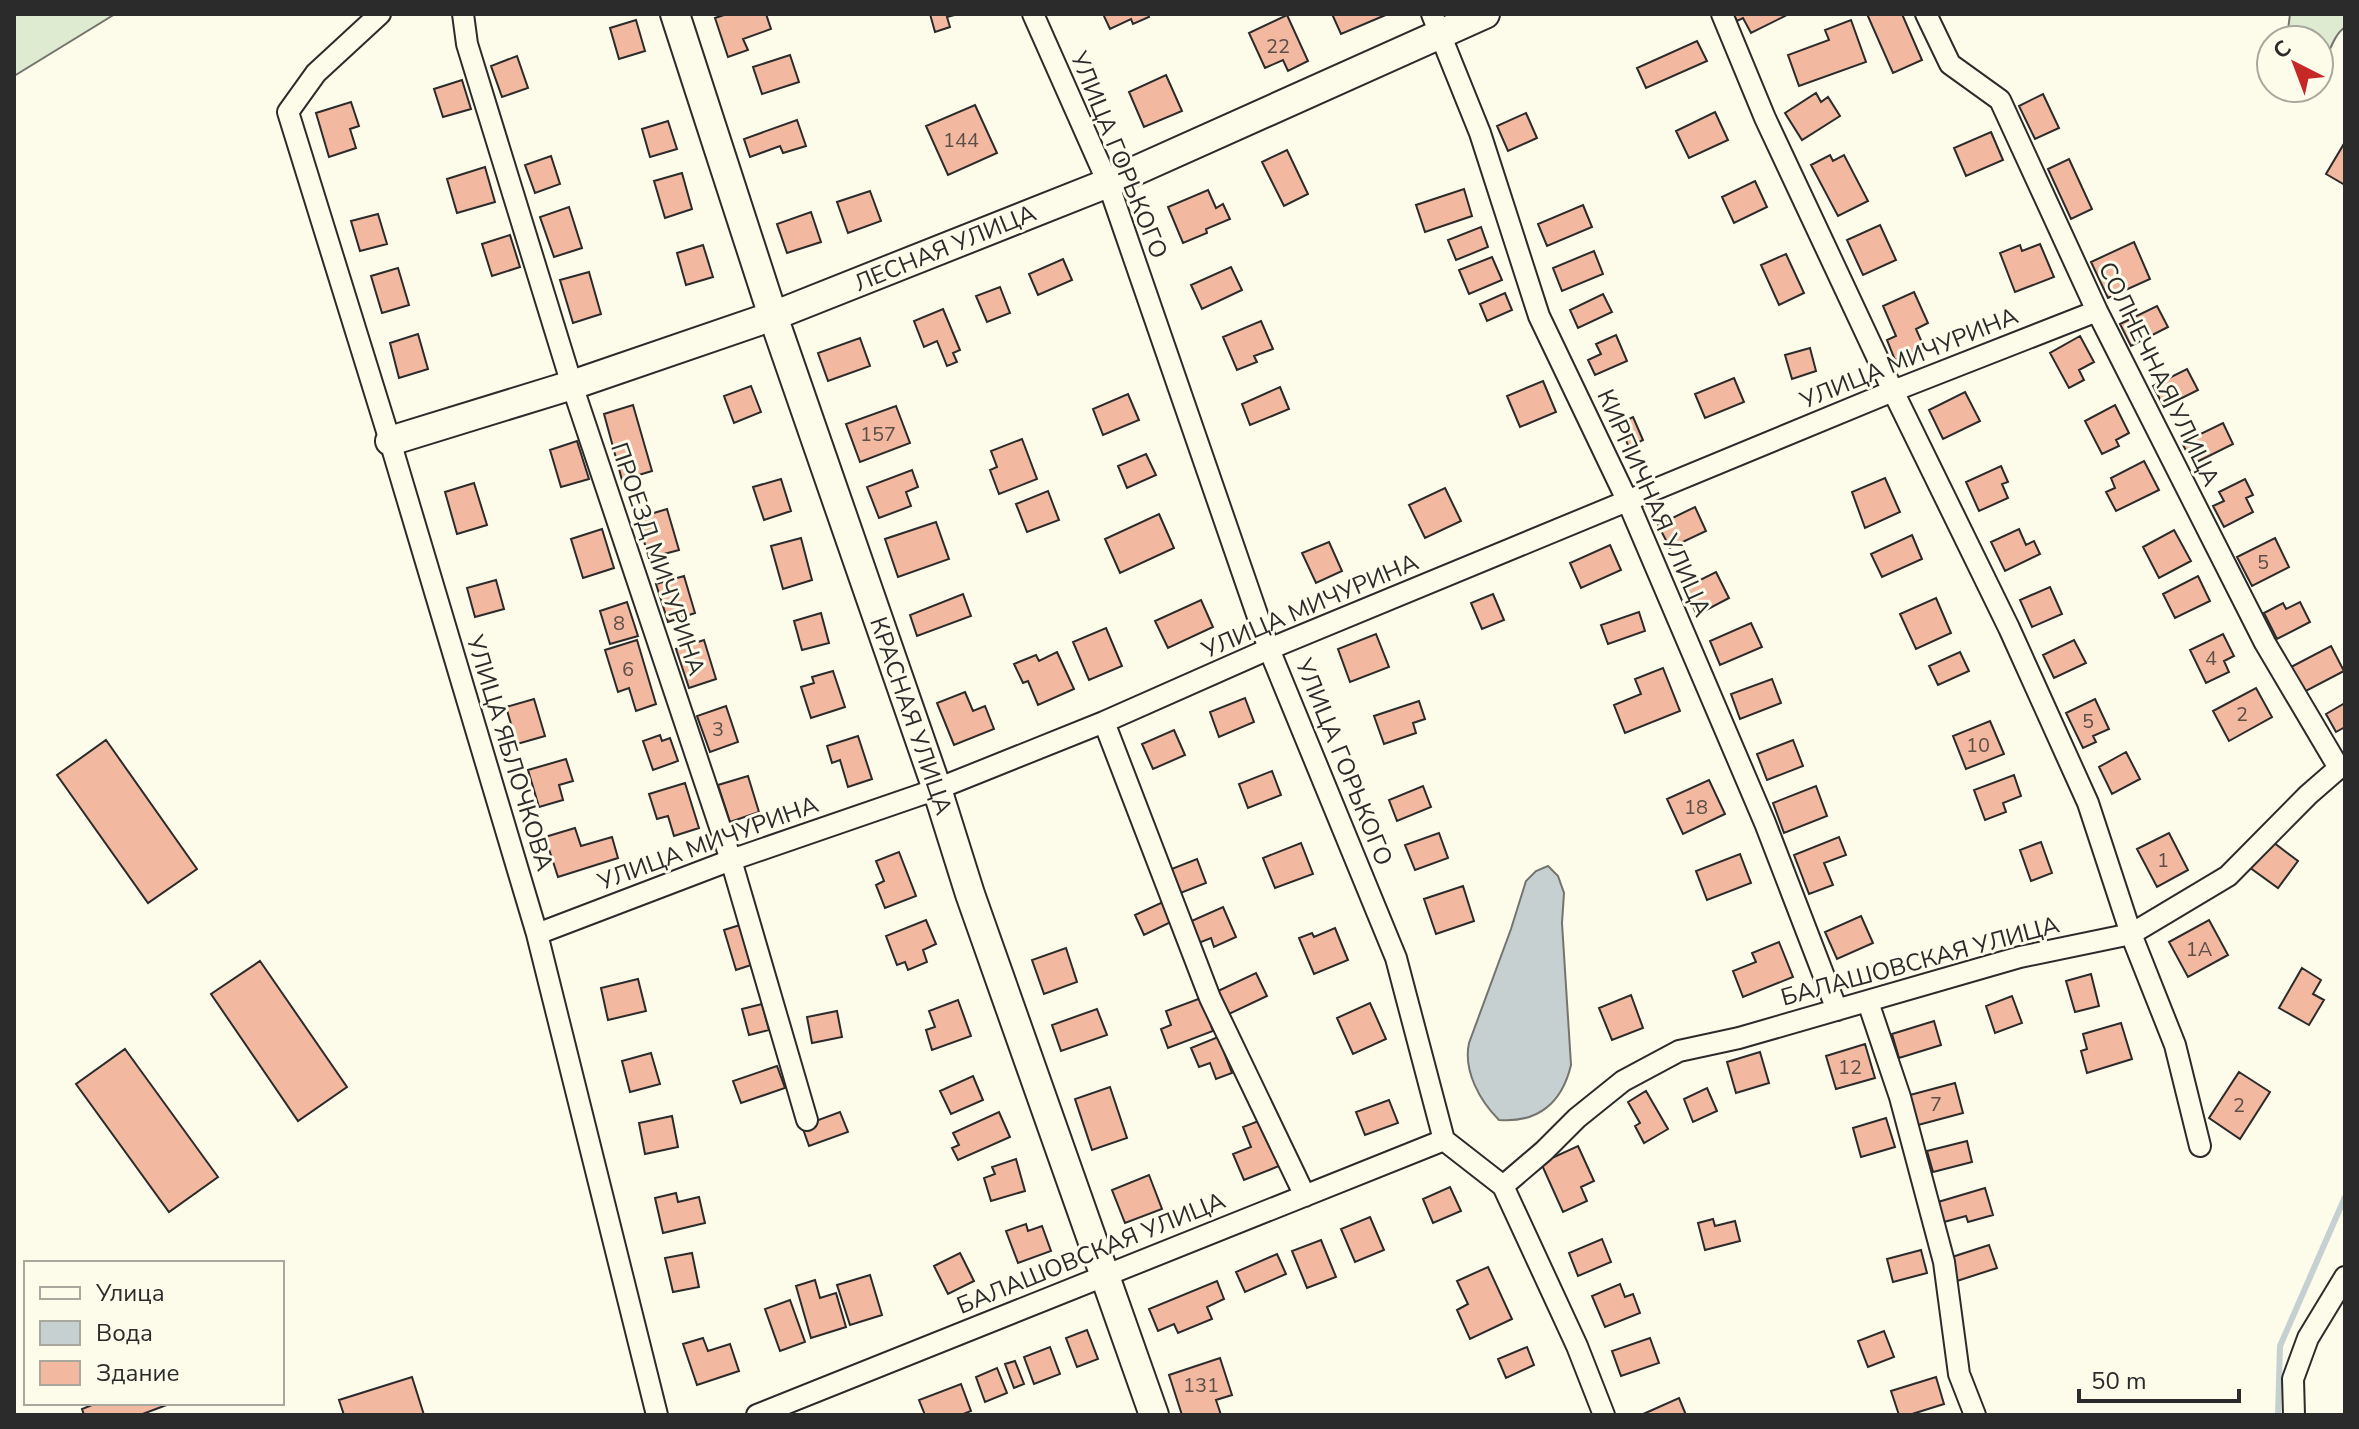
<svg xmlns="http://www.w3.org/2000/svg" width="2359" height="1429" viewBox="0 0 2359 1429" font-family="'Nunito Sans',sans-serif">
<style>
.green{fill:#deebd1;stroke:#74746e;stroke-width:2}
.water{fill:#c7d0d0;stroke:#74746e;stroke-width:2}
.lines{fill:none;stroke-linecap:round;stroke-linejoin:round}
.stream{stroke:#c7d0d0;stroke-width:6}
.building{fill:#f2b8a0;stroke:#2b2b2b;stroke-width:2}
.street-casing{stroke:#2b2b2b;stroke-width:24}
.secondary-casing{stroke:#2b2b2b;stroke-width:32}
.street{stroke:#fdfbea;stroke-width:20}
.secondary{stroke:#fdfbea;stroke-width:28}
.labels{text-anchor:middle;stroke-width:6;stroke-linejoin:round;paint-order:stroke}
.number-label{font-size:20px;fill:#5d4e48}
.street-label{font-size:24px;fill:#2b2b2b;stroke:#fdfbea}
</style>
<rect width="100%" height="100%" fill="#fdfbea"/>
<path class="green" d="M14,14h101l-101,62z
M2290,14h55v13c-13,9 -16,30 -26,44v-31h-36l5,-10z"/>
<path class="water" d="M1548,866l10,10 6,17 -2,30 9,142c-9,38 -33,58 -72,55 -19,-19 -36,-49 -30,-77l42,-114 15,-48 10,-10z"/>
<g class="lines">
<path class="stream" d="M2278,1415l2,-69 65,-149"/>
</g>
<path class="building" d="M727,14h39l5,15 -28,10 5,11 -20,7 -13,-39z
M930,14h28l-11,3 3,10 -15,5z
M1103,14h45l1,3 -16,7 -2,-5 -21,10z
M1332,14h56l-47,20z
M1733,14h50l2,2 -34,17 -8,-15 -6,3z
M1867,14h35l20,46 -29,13z
M1287,15l21,46 -20,10 -5,-11 -18,8 -16,-35z
M636,20l9,31 -26,8 -9,-31z
M1851,20l15,42 -67,24 -11,-31 41,-15 -4,-10z
M1697,41l10,20 -61,27 -9,-20z
M790,55l9,27 -37,12 -9,-27z
M517,56l11,32 -26,9 -11,-31z
M1166,75l16,36 -38,16 -15,-35z
M462,80l9,29 -28,8 -9,-28z
M1816,93l5,9 7,-5 12,19 -38,24 -17,-27z
M2043,94l16,34 -24,11 -16,-33z
M351,102l8,24 -9,3 6,19 -27,9 -13,-44z
M975,105l22,48 -49,22 -22,-49z
M1715,112l13,28 -39,18 -13,-27z
M1526,113l11,25 -29,13 -11,-25z
M797,120l9,26 -23,7 -3,-7 -30,11 -6,-18z
M668,121l9,28 -27,8 -8,-28z
M1991,132l12,28 -37,16 -12,-28z
M2345,142v43l-19,-11z
M1287,150l21,44 -24,12 -22,-44z
M1830,155l3,6 11,-6 24,46 -30,15 -27,-51z
M551,156l9,28 -25,9 -10,-28z
M2069,159l23,50 -21,10 -23,-50z
M485,167l10,35 -38,11 -10,-34z
M682,173l10,36 -27,9 -11,-37z
M1755,181l12,26 -33,16 -12,-26z
M1464,189l8,27 -47,16 -9,-27z
M1208,190l8,18 7,-4 7,15 -24,10 1,4 -24,10 -15,-36z
M870,191l11,30 -33,12 -11,-31z
M1583,205l9,22 -45,19 -9,-22z
M569,207l13,41 -28,9 -14,-40z
M811,212l10,30 -34,11 -10,-29z
M378,214l9,30 -27,7 -9,-30z
M1880,225l16,35 -33,15 -16,-35z
M1481,227l7,20 -32,13 -8,-20z
M510,235l10,32 -28,9 -10,-32z
M2134,242l16,37 -42,19 -17,-36z
M2040,244l14,33 -39,15 -15,-39 20,-8 2,6z
M703,245l10,32 -27,8 -9,-32z
M1594,251l9,23 -41,17 -9,-23z
M1786,254l18,39 -25,12 -18,-40z
M1492,257l10,23 -33,14 -10,-24z
M1063,259l9,21 -34,15 -9,-21z
M1231,267l11,23 -40,19 -11,-24z
M398,268l11,37 -27,8 -11,-37z
M589,272l12,42 -28,9 -13,-43z
M1000,287l10,26 -23,9 -11,-26z
M1914,292l14,31 -12,6 8,18 -29,13 -8,-20 9,-4 -13,-30z
M1505,293l7,17 -25,11 -7,-17z
M1603,294l9,18 -34,16 -8,-18z
M2157,306l11,21 -37,19 -11,-22z
M943,309l17,41 -7,3 4,9 -10,4 -10,-25 -13,6 -10,-26z
M1261,321l12,28 -19,7 3,6 -20,8 -14,-33z
M418,334l10,35 -29,9 -9,-35z
M1616,335l11,26 -32,14 -7,-15 13,-6 -5,-10z
M2080,336l14,26 -15,8 5,10 -15,8 -19,-35z
M860,338l10,28 -42,15 -10,-28z
M1810,348l6,23 -24,8 -7,-24z
M2187,369l11,21 -34,17 -11,-21z
M1734,378l10,24 -39,16 -10,-24z
M1543,381l13,31 -36,15 -13,-31z
M751,386l10,26 -27,11 -10,-27z
M1280,387l9,22 -39,16 -8,-21z
M1965,392l15,29 -37,18 -14,-29z
M1128,394l11,26 -36,15 -10,-26z
M633,405l19,66 -30,9 -18,-66z
M2115,405l14,28 -13,7 3,6 -17,8 -17,-33z
M896,406l14,37 -50,19 -14,-38z
M1633,417l10,23 -14,7 -11,-23z
M2223,423l10,21 -40,20 -11,-21z
M1022,439l15,40 -38,15 -9,-24 7,-3 -6,-16z
M577,441l12,38 -28,8 -11,-37z
M1146,454l10,21 -29,13 -9,-22z
M2144,461l15,29 -43,21 -10,-19 9,-4 -4,-10z
M2001,466l7,16 -6,2 6,14 -29,13 -13,-29z
M912,470l6,17 -12,5 5,14 -32,12 -12,-31z
M1885,478l15,34 -35,16 -13,-36z
M781,479l10,32 -27,9 -11,-33z
M2245,479l8,16 -7,3 7,14 -29,15 -11,-21 11,-5 -5,-9z
M474,483l13,42 -30,9 -12,-42z
M1445,488l16,33 -36,17 -16,-33z
M1048,491l11,29 -32,12 -11,-28z
M1695,507l11,24 -36,17 -12,-23z
M667,509l12,41 -30,8 -12,-40z
M1159,514l15,34 -54,25 -15,-34z
M936,522l13,37 -51,18 -13,-38z
M602,529l12,39 -31,10 -12,-39z
M2019,529l7,16 8,-4 6,13 -35,17 -14,-29z
M2174,530l17,31 -32,17 -16,-31z
M1912,535l10,24 -40,18 -11,-23z
M801,538l11,42 -29,9 -12,-43z
M2275,538l14,29 -37,19 -15,-29z
M1329,542l13,29 -26,12 -14,-30z
M1610,545l11,25 -40,18 -11,-25z
M1716,572l13,26 -32,17 -13,-27z
M684,576l11,37 -27,9 -12,-38z
M2198,576l12,25 -35,17 -12,-24z
M496,580l8,29 -29,8 -8,-29z
M2050,587l12,27 -30,13 -12,-27z
M963,594l8,22 -54,20 -7,-21z
M1493,594l11,26 -22,9 -11,-26z
M1936,598l15,35 -35,16 -16,-35z
M1201,600l12,27 -45,21 -13,-27z
M627,602l11,34 -28,8 -10,-33z
M2300,602l10,20 -33,17 -13,-26 19,-10 3,6z
M1639,612l6,19 -37,13 -7,-19z
M821,613l8,30 -27,7 -8,-29z
M1751,623l11,24 -42,18 -10,-24z
M1106,628l16,38 -33,14 -16,-38z
M1376,634l13,33 -39,15 -12,-33z
M2223,634l11,22 -10,5 5,11 -23,11 -16,-33z
M637,640l19,64 -20,7 -7,-23 -11,4 -13,-42z
M704,640l12,39 -27,9 -13,-39z
M2074,640l12,23 -32,15 -11,-23z
M2331,646l13,25 -40,21 -13,-25z
M1057,652l17,37 -36,16 -10,-24 -5,2 -9,-19 22,-9 3,6z
M1960,652l9,19 -31,14 -9,-19z
M1663,668l17,43 -55,22 -11,-28 27,-11 -6,-15z
M833,671l12,36 -34,11 -10,-31 13,-4 -2,-6z
M1772,679l9,24 -41,16 -9,-25z
M2256,688l16,29 -43,24 -16,-30z
M965,692l8,19 12,-5 9,23 -40,16 -17,-42z
M1245,698l9,24 -35,15 -9,-25z
M534,699l11,37 -28,8 -11,-37z
M2095,699l14,30 -16,7 3,6 -13,6 -17,-35z
M1419,701l6,18 -12,4 3,10 -32,11 -10,-28z
M2345,703v24l-9,5 -10,-18z
M726,706l12,36 -28,10 -13,-36z
M1990,721l14,33 -38,15 -13,-33z
M1174,730l11,25 -32,14 -11,-25z
M660,735l2,6 8,-3 8,23 -25,9 -10,-29z
M858,736l14,43 -24,8 -8,-27 -8,3 -5,-17z
M106,740l91,129 -49,34 -91,-128z
M1793,740l10,26 -36,14 -10,-26z
M2126,752l14,27 -28,15 -13,-27z
M566,759l7,22 -14,4 4,15 -24,7 -11,-37z
M1272,771l9,24 -33,13 -9,-24z
M2014,775l7,21 -18,7 3,9 -21,8 -11,-30z
M748,776l11,36 -29,10 -12,-37z
M1709,780l16,34 -42,20 -16,-35z
M685,783l14,45 -25,8 -6,-20 -11,3 -8,-25z
M1423,786l8,21 -34,14 -8,-21z
M1816,786l11,30 -43,17 -11,-30z
M575,828l6,18 31,-9 6,21 -60,19 -13,-40z
M1439,833l9,25 -33,12 -10,-25z
M2169,833l19,37 -31,17 -20,-38z
M1839,837l7,18 -22,8 9,22 -24,9 -15,-39z
M2269,839l29,22 -20,27 -29,-21z
M2041,842l11,31 -21,8 -11,-31z
M1301,843l12,31 -38,14 -12,-30z
M899,852l17,44 -31,12 -9,-23 8,-4 -8,-20z
M1740,854l11,29 -44,17 -11,-29z
M1197,859l9,24 -28,11 -9,-24z
M1463,886l11,35 -38,13 -12,-35z
M1163,902l10,19 -29,14 -9,-20z
M1223,907l13,30 -22,10 -3,-9 -15,6 -9,-21z
M1861,916l12,27 -36,16 -12,-27z
M926,920l10,24 -13,6 4,12 -19,8 -3,-8 -8,3 -11,-29z
M2209,920l19,35 -40,22 -19,-35z
M743,924l11,40 -18,6 -12,-40z
M1335,928l13,32 -34,14 -15,-36 13,-5 2,4z
M1779,942l14,35 -50,20 -10,-26 23,-9 -4,-9z
M1066,948l11,34 -33,12 -12,-34z
M260,961l87,126 -49,34 -87,-127z
M2302,968l19,12 -8,14 11,6 -15,25 -30,-17z
M1256,973l11,23 -38,18 -11,-23z
M2091,974l8,32 -24,6 -9,-31z
M638,979l8,32 -38,9 -7,-32z
M1631,995l12,33 -31,12 -13,-32z
M2012,996l10,27 -27,10 -9,-27z
M1201,998l12,33 -45,17 -7,-19 10,-4 -5,-14z
M958,1000l13,36 -39,14 -6,-20 9,-3 -6,-16z
M1370,1003l16,36 -33,15 -16,-36z
M762,1004l7,26 -20,5 -7,-26z
M1097,1009l10,26 -46,16 -9,-26z
M837,1011l5,26 -30,6 -5,-26z
M1934,1021l7,24 -42,13 -7,-24z
M2121,1023l11,36 -45,14 -6,-22 6,-2 -4,-15z
M1218,1037l14,36 -16,6 -6,-16 -11,4 -8,-19z
M1865,1044l10,34 -39,11 -10,-33z
M125,1049l93,128 -49,35 -93,-128z
M1760,1052l9,31 -33,10 -9,-31z
M651,1053l9,31 -30,8 -8,-31z
M777,1066l8,22 -44,15 -8,-22z
M2239,1072l31,20 -30,47 -31,-21z
M973,1076l10,24 -32,14 -11,-23z
M1955,1083l8,30 -45,12 -8,-30z
M1110,1087l17,51 -35,12 -17,-51z
M1707,1088l10,23 -24,11 -9,-23z
M1646,1091l22,38 -24,14 -9,-17 5,-3 -12,-21z
M1389,1100l9,23 -33,12 -9,-23z
M840,1112l8,20 -39,14 -7,-20z
M999,1112l11,25 -52,23 -6,-12 7,-3 -6,-12z
M672,1116l6,31 -33,7 -6,-31z
M1886,1118l9,29 -34,10 -8,-29z
M1261,1120l18,46 -35,14 -11,-26 18,-7 -8,-20z
M1967,1141l5,21 -39,10 -6,-21z
M1578,1146l16,35 -13,6 6,14 -24,11 -22,-49z
M1016,1159l9,32 -34,10 -7,-23 11,-4 -3,-7z
M1149,1175l13,34 -37,14 -13,-33z
M1450,1187l11,24 -28,12 -10,-24z
M1985,1188l8,27 -25,7 -2,-6 -22,6 -6,-20z
M676,1193l2,9 21,-5 6,26 -42,10 -8,-35z
M1370,1217l14,33 -29,12 -14,-33z
M1713,1219l2,7 20,-5 5,20 -35,9 -7,-27z
M1026,1224l2,7 14,-5 9,25 -33,12 -12,-32z
M1602,1239l9,23 -33,14 -9,-23z
M1321,1240l15,37 -29,11 -15,-37z
M1989,1245l8,23 -40,13 -8,-23z
M1921,1250l6,23 -34,9 -6,-23z
M692,1253l7,34 -26,5 -8,-34z
M960,1253l14,28 -26,13 -14,-28z
M1277,1254l9,20 -41,18 -9,-20z
M1488,1267l24,52 -42,20 -13,-29 11,-6 -11,-23z
M870,1275l12,40 -32,10 -13,-40z
M815,1280l5,18 16,-5 10,34 -35,11 -15,-52z
M1217,1281l7,18 -17,8 5,12 -34,14 -4,-9 -16,7 -9,-22z
M1620,1284l5,13 8,-3 7,19 -35,14 -13,-31z
M790,1300l15,42 -25,9 -15,-42z
M1087,1330l11,29 -21,8 -11,-29z
M1884,1331l10,26 -26,10 -10,-26z
M703,1338l5,13 22,-7 9,27 -42,14 -14,-41z
M1650,1338l9,25 -38,13 -9,-25z
M1050,1347l10,27 -26,10 -10,-27z
M1527,1347l7,18 -28,13 -8,-19z
M1220,1358l12,37 -16,5 5,15h-39l-13,-40z
M1015,1361l9,23 -10,4 -9,-24z
M997,1368l10,25 -22,9 -9,-25z
M412,1377l12,38h-80l-5,-15z
M1936,1377l8,27 -35,11h-10l-8,-24z
M961,1384l10,27 -10,4h-36l-6,-15z
M1679,1398l7,17h-45z
M97,1403h75l-32,12h-56l-2,-6z"/>
<g class="lines">
<g class="street-casing">
<path id="street" d="M380,14l-64,59 -28,39 102,329 147,493 120,481
M463,14l4,30 105,341 159,475 76,260
M1033,14l75,169 161,466 127,309 48,182 59,46 74,160 27,69
M1432,14l48,119 59,183 89,186 137,321 72,187
M1722,14l43,104 128,273 116,237 79,175 43,131 44,111 25,101
M1104,722l106,276 95,198
M537,934l194,-74 206,-71 167,-67 165,-73 624,-258 204,-80
M1868,1002l32,95 44,165 15,112 16,41
M1503,1186l41,-35 33,-33 46,-37 56,-30 60,-13 281,-81 111,-23 97,-58 80,-81 31,-27 -74,-125 -168,-332 -97,-211 -50,-36 -24,-50
M757,1415l687,-275
M2294,1415l-1,-36 15,-41 37,-61"/>
</g>
<g class="secondary-casing">
<path id="secondary" d="M675,14l98,302 164,473 33,105 184,521
M390,441l182,-56 201,-69 335,-133 377,-169"/>
</g>
<use href="#street" class="street"/>
<use href="#secondary" class="secondary"/>
</g>
<g class="labels">
<g class="number-label">
<text x="1278" y="53">22</text>
<text x="961" y="147">144</text>
<text x="878" y="441">157</text>
<text x="2263" y="569">5</text>
<text x="619" y="630">8</text>
<text x="2211" y="665">4</text>
<text x="628" y="676">6</text>
<text x="2242" y="721">2</text>
<text x="2088" y="728">5</text>
<text x="718" y="736">3</text>
<text x="1978" y="752">10</text>
<text x="1696" y="814">18</text>
<text x="2163" y="867">1</text>
<text x="2199" y="956">1А</text>
<text x="1850" y="1074">12</text>
<text x="1936" y="1111">7</text>
<text x="2239" y="1112">2</text>
<text x="1201" y="1392">131</text>
</g>
<g class="street-label">
<text transform="translate(1119 155) rotate(68)" y="8">УЛИЦА ГОРЬКОГО</text>
<text transform="translate(945 248) rotate(-22)" y="8">ЛЕСНАЯ УЛИЦА</text>
<text transform="translate(1909 358) rotate(-22)" y="8">УЛИЦА МИЧУРИНА</text>
<text transform="translate(2159 374) rotate(64)" y="8">СОЛНЕЧНАЯ УЛИЦА</text>
<text transform="translate(1654 503) rotate(66)" y="8">КИРПИЧНАЯ УЛИЦА</text>
<text transform="translate(658 559) rotate(71)" y="8">ПРОЕЗД МИЧУРИНА</text>
<text transform="translate(1310 606) rotate(-23)" y="8">УЛИЦА МИЧУРИНА</text>
<text transform="translate(911 716) rotate(71)" y="8">КРАСНАЯ УЛИЦА</text>
<text transform="translate(510 753) rotate(73)" y="8">УЛИЦА ЯБЛОЧКОВА</text>
<text transform="translate(1344 762) rotate(68)" y="8">УЛИЦА ГОРЬКОГО</text>
<text transform="translate(708 843) rotate(-20)" y="8">УЛИЦА МИЧУРИНА</text>
<text transform="translate(1920 961) rotate(-15)" y="8">БАЛАШОВСКАЯ УЛИЦА</text>
<text transform="translate(1091 1253) rotate(-22)" y="8">БАЛАШОВСКАЯ УЛИЦА</text>
</g>
</g>
<rect width="2359" height="1429" fill="none" stroke="#2b2b2b" stroke-width="32"/>
<rect x="24" y="1261" width="260" height="144" fill="#fdfbea" stroke="#a9a89e" stroke-width="2"/>
<rect x="40" y="1287" width="40" height="12" fill="#fdfbea" stroke="#a9a89e" stroke-width="2"/>
<text x="96" y="1301" font-size="24" fill="#2b2b2b">Улица</text>
<rect x="40" y="1321" width="40" height="24" fill="#c7d0d0" stroke="#a9a89e" stroke-width="2"/>
<text x="96" y="1341" font-size="24" fill="#2b2b2b">Вода</text>
<rect x="40" y="1361" width="40" height="24" fill="#f2b8a0" stroke="#a9a89e" stroke-width="2"/>
<text x="96" y="1381" font-size="24" fill="#2b2b2b">Здание</text>
<g transform="translate(2295 64) rotate(318)"><circle r="38" fill="#fdfbea" stroke="#a9a89e" stroke-width="2"/>
<path d="M0-6L14 30L0 20L-14 30Z" fill="#c62828"/>
<text y="-12" font-size="22" font-weight="bold" text-anchor="middle" fill="#2b2b2b">С</text>
</g>
<path d="M2079 1389v12h160v-12" fill="none" stroke="#2b2b2b" stroke-width="4"/>
<text x="2091" y="1389" font-size="24" fill="#2b2b2b" stroke="#fdfbea" stroke-width="6" paint-order="stroke">50 m</text>
</svg>
